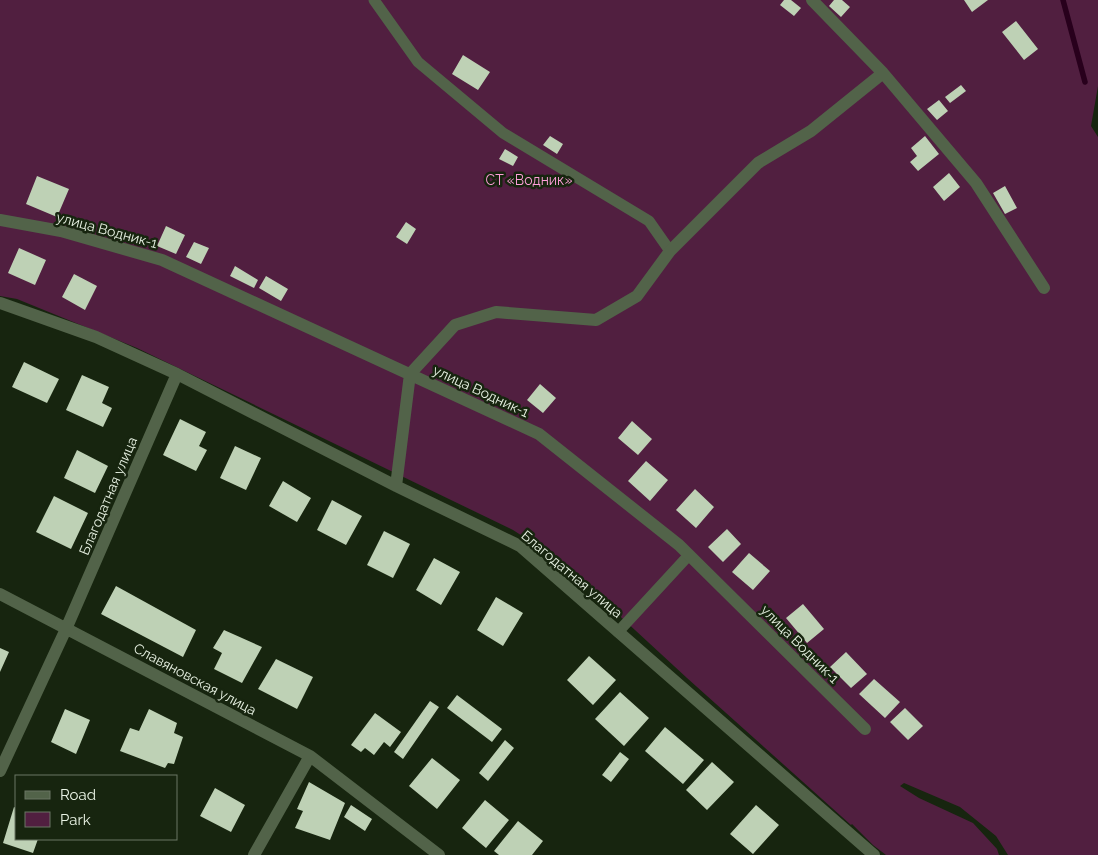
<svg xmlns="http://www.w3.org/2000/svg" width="1098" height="855" viewBox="0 0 1098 855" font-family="Raleway,sans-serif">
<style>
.green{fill:#511f40}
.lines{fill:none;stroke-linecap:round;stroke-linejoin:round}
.stream{stroke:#28001c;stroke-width:5.5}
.building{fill:#bed1b5}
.service{stroke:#526349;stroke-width:11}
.minor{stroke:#526349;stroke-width:12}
.labels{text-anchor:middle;stroke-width:5;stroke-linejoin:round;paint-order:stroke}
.park-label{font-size:14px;fill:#fe9ed9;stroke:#17250f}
.street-label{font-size:14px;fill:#e8f2e3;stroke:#17250f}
</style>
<rect width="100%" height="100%" fill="#17250f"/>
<path class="green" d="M0,0h1098v86l-7,40 7,11v718h-90l-12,-19 -36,-29 -56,-24 -4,3 19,12 54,25 24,26 2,6h-113l-13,-10 -21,-21 -1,1 -164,-147 -129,-119 -45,-29 -376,-182 -120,-49 -17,-3z"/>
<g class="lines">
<path class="stream" d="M1063,0l22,82"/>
</g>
<path class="building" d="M784,0h7l10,8 -7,8 -14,-11z
M834,0h8l8,7 -9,10 -12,-11z
M964,0h24l-16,12z
M1016,21l22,28 -14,11 -22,-28z
M463,55l27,17 -12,18 -26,-16z
M961,85l5,6 -16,12 -5,-6z
M939,100l9,11 -11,9 -10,-11z
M550,136l13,8 -6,10 -14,-9z
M925,136l14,18 -21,17 -8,-9 7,-6 -6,-8z
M505,149l13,8 -5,9 -14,-7z
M949,173l11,14 -16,14 -11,-14z
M37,176l32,13 -12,28 -31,-13z
M1005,186l12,22 -12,6 -12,-21z
M406,222l10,7 -9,15 -11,-7z
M166,226l19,9 -9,19 -19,-8z
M194,242l15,6 -8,16 -15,-7z
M19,248l27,12 -11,25 -27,-12z
M235,266l23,14 -4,8 -24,-12z
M74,274l23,12 -12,24 -23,-13z
M266,276l22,13 -7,12 -22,-13z
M24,362l35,17 -12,24 -35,-16z
M82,375l27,12 -7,16 10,5 -9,19 -37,-17z
M540,384l16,14 -13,15 -16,-13z
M180,419l26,13 -7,14 8,4 -11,21 -33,-16z
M632,421l20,18 -14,16 -20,-17z
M235,446l26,12 -15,32 -26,-12z
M77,450l31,16 -13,27 -31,-15z
M646,461l22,19 -18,21 -22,-20z
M283,481l28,17 -14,24 -28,-16z
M695,489l19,18 -18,21 -20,-18z
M54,496l34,17 -17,36 -35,-17z
M332,500l30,16 -16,29 -29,-15z
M727,529l14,15 -18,18 -15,-15z
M384,531l26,13 -17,34 -26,-13z
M749,553l21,18 -17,19 -21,-18z
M434,558l26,14 -19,33 -25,-15z
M116,586l80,44 -13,27 -82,-43z
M496,597l27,16 -20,33 -26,-16z
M803,604l21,25 -17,14 -21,-25z
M224,630l38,17 -20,36 -28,-14 8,-16 -9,-5z
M0,648l9,4 -9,20z
M846,652l21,22 -16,14 -21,-21z
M589,656l27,24 -23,25 -26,-25z
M276,659l37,18 -16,32 -39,-20z
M874,679l26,23 -15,16 -26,-24z
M620,692l29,26 -25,28 -29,-27z
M457,695l45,34 -10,13 -45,-34z
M430,701l9,6 -36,52 -9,-7z
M905,708l18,18 -15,14 -18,-18z
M65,709l25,11 -14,34 -25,-12z
M149,709l28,14 -3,10 9,4 -9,27 -6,-1 -3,5 -45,-17 10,-23 9,3z
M375,713l26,19 -11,15 -6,-5 -10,13 -9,-7 -4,4 -10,-7z
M665,727l39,33 -21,24 -38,-33z
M505,740l9,8 -26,33 -9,-8z
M620,752l9,7 -18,23 -9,-7z
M432,758l28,22 -23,29 -28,-23z
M712,762l22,20 -27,28 -21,-20z
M309,782l36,21 -15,37 -35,-12 8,-17 -6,-2z
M215,788l30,17 -14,27 -31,-16z
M485,800l24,20 -23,28 -24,-20z
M351,805l21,14 -7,12 -21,-14z
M756,805l23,20 -26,29 -23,-20z
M14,807l2,1v31h22l-5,14 -30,-10z
M518,821l25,20 -11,14h-33l-5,-4z"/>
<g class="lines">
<path class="service" d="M374,0l44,62 85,71 146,88 21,30
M618,632l71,-77"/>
<path class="minor" d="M812,0l71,73 93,110 68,105
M0,220l61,11 101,29 377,174 140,111 186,184
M0,303l96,34 81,37 219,112 124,60 354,309
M396,486l14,-112 45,-49 41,-13 100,8 41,-24 33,-45 88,-88 53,-32 72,-58
M0,594l310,162 129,99
M0,771l66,-142 111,-255
M254,855l56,-99"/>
</g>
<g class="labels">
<g class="park-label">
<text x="529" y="185">СТ «Водник»</text>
</g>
<g class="street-label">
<text transform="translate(107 230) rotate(15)" y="5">улица Водник-1</text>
<text transform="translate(481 391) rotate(25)" y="5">улица Водник-1</text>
<text transform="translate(108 496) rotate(-67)" y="5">Благодатная улица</text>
<text transform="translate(572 574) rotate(40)" y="5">Благодатная улица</text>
<text transform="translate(800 644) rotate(45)" y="5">улица Водник-1</text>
<text transform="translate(195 679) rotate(28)" y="5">Славяновская улица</text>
</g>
</g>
<rect x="15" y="775" width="162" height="65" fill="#17250f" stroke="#6b7764"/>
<rect x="25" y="791" width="25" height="8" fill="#526349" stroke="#6b7764"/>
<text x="60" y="800" font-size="15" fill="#e8f2e3">Road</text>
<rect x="25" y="812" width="25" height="15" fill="#511f40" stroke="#6b7764"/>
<text x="60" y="825" font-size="15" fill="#e8f2e3">Park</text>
</svg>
